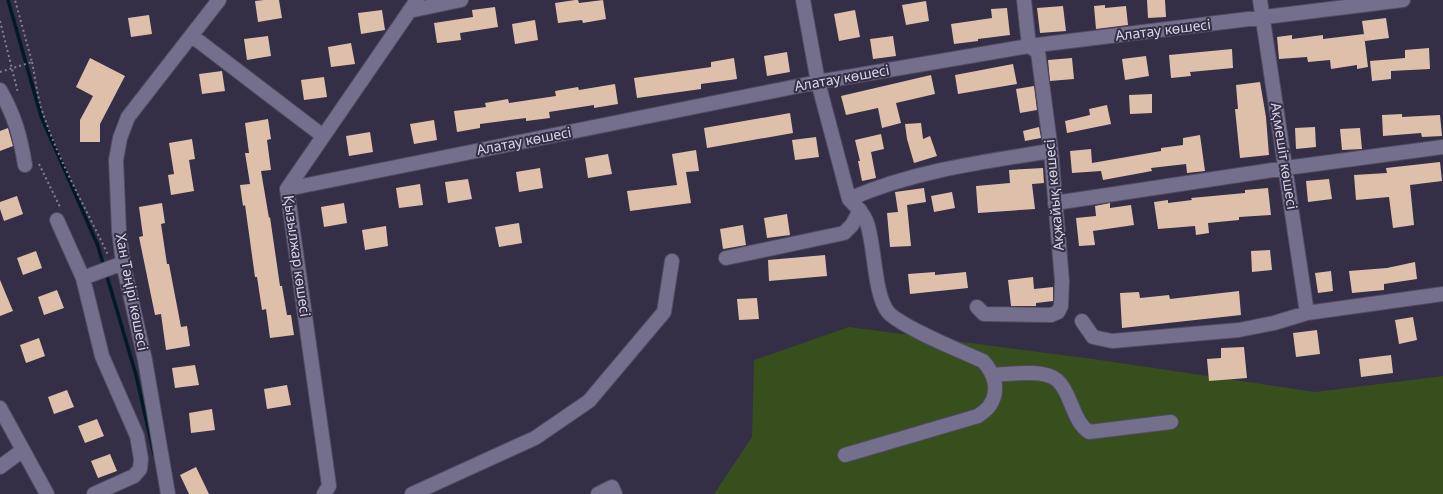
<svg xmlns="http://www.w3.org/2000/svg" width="1443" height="494" viewBox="0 0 1443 494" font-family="'Noto Sans',sans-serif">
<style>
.green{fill:#364f1c}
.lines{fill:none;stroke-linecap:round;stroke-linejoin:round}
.stream{stroke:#031926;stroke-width:3.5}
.building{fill:#dec0aa}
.minor-casing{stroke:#514c61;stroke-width:16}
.path{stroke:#837f94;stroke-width:2;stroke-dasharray:2 3;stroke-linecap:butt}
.minor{stroke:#746f8c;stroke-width:14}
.labels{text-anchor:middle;stroke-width:4;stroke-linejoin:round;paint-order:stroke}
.street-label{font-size:14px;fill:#d9d6e6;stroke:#342e47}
</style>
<rect width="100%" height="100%" fill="#342e47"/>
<path class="green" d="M849,327l244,32 222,33 128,-16v118h-729l38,-57 2,-77z"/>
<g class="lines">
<path class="stream" d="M8,0l33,116 57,130 6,21
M106,273l30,102 18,79"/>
</g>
<path class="building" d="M264,0h15l3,18 -24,4 -3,-21z
M575,0h3l1,3 24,-3 3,19 -23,4 -1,-3 -24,3 -3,-20z
M1147,0h18l1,17 -18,1z
M926,1l3,20 -23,4 -4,-20z
M1105,5v3l21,-2 2,19 -32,4 -2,-23z
M1063,6l3,25 -26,2 -3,-25z
M495,7l3,20 -38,6 1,7 -24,3 -3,-20 39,-6 -1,-7z
M1007,8l3,27 -32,4v2l-24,3 -3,-20 41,-6 -1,-9z
M382,10l3,20 -24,4 -3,-21z
M855,10l5,27 -21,4 -5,-27z
M149,15l3,19 -21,3 -3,-19z
M1386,18l3,20 -24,3 -3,-20z
M535,20l3,20 -23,4 -3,-20z
M1364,34l4,33 -11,2v-4l-26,4 -1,-9 -22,2 -1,-5 -28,2 -2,-22 15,-2v4l31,-4v4z
M268,36l3,20 -24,4 -3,-21z
M893,36l3,20 -23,3 -3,-20z
M351,43l4,21 -24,3 -3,-20z
M1429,48l1,21 -39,2v8l-19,2 -2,-20 35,-3v-8z
M1232,49l1,19 -43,4 1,4 -20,2 -2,-23z
M787,52l3,20 -23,4 -3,-20z
M1146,56l3,20 -24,4 -3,-21z
M90,58l35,18 -25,48v18h-20v-22l13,-24 -17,-9z
M734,58l3,21 -36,5v5l-64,9 -3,-20 77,-11v-5z
M1072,58l2,21 -24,2 -2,-21z
M1013,64l4,20 -59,10 -3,-19z
M222,71l3,20 -23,3 -3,-20z
M931,75l4,19 -39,9 5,20 -19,5 -4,-20 -32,7 -5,-19z
M324,77l3,20 -23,3 -3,-20z
M1260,82l6,35 3,38 -29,3 -5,-49h3l-2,-24z
M615,84l3,20 -24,4v-3l-45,7 1,6 -24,3v-3l-46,6v4l-23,4 -3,-21 32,-4 -1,-4 23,-4 1,4 47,-7 -1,-5 23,-4 1,3z
M1034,86l3,24 -17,3 -4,-24z
M1152,94v19l-22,1 -1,-19z
M1107,105l4,19 -44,9 -2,-12 25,-6 -1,-6z
M790,113l3,20 -86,15 -3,-20z
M1402,114v3l38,-2 2,21 -20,1 -1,-4 -38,3 -1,-21z
M268,119l3,20 -4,1 4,30 -10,1 8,47 1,-1 10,69h2l5,29h4l3,20 -24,3 -4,-29 -4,1 -5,-33h-2l-10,-72 -2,1 -3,-21 10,-1 -5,-31h4l-4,-30z
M434,120l3,20 -23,4 -4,-20z
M921,123l2,16 7,-3 7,20 -23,7 -7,-24 -2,-15z
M1039,127l2,11 -16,3 -2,-10z
M1315,127l1,20 -20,2 -1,-21z
M8,128l5,18 -13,5v-20z
M1360,128l2,21 -20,1 -2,-21z
M370,132l3,20 -24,4 -3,-20z
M881,134l3,15 -13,3 5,26 -14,3 -4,-20h2l-5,-21z
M1200,135l5,36 -18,2 -1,-9 -35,4 1,3 -49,9 -2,-9 -29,2 -2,-22 21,-2 1,14 69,-12v-3l22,-3v-7z
M816,137l3,20 -24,3 -3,-20z
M192,139l3,20 -6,1 5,31 -23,4 -3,-20 6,-1 -5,-31z
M696,150l3,21 -13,1 5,31 -61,8 -3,-20 50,-6 -5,-31z
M608,154l4,20 -24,4 -3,-20z
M1440,162l2,19 -32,4 4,40 -21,3 -4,-31 -33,3 -2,-25 33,-2 -1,-5z
M540,168l3,20 -24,4 -3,-20z
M1043,168l1,15 -12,1 3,25 -57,4 -2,-27 34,-3 -1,-13z
M468,179l4,20 -24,4 -3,-21z
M1329,179l3,20 -24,3 -2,-21z
M420,184l3,21 -24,3 -3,-20z
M924,188l2,14 -19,3 4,41 -21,1 -3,-34 11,-1 -3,-20z
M1268,188l3,27 -32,2v3l-31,3 1,10 -13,2 -1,-9 -37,3 -4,-27 14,-2v3l24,-3 -1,-2 54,-5v-3z
M952,192l3,16 -21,4 -3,-16z
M17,196l6,18 -19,7 -4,-12v-7z
M162,203l3,20 -4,1 6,40h2l12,63 6,-1 3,20 -24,4 -5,-36 -6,1 -16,-78 4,-1 -4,-29z
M344,203l3,20 -23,4 -3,-20z
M1110,203v5l21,-3 3,20 -41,6 2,14 -16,1 -3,-28 20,-2 -1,-10z
M787,214l3,21 -23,3 -3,-20z
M519,223l3,20 -23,4 -4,-20z
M743,225l3,20 -23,4 -3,-20z
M386,226l2,20 -23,4 -3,-20z
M1270,250l2,20 -20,2 -1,-21z
M36,251l6,17 -19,7 -6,-17z
M825,255l2,21 -58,5 -1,-21z
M1415,262l2,17 -33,5v6l-32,3 -3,-22 38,-3z
M1331,271l2,20 -15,2 -3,-20z
M935,272v3l31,-3 2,16 -58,6 -2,-20z
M1033,277l1,12 19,-2v14l-17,2v3h-25l-3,-26z
M0,280l13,31 -13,5z
M57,290l7,18 -20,7 -6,-18z
M1239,291l2,24 -119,13 -2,-35 19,-1 1,6 29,-3 1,4z
M757,298l2,21 -20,1 -2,-21z
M1413,317l4,23 -18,4 -4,-24z
M1317,330l3,24 -24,3 -3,-24z
M39,338l6,18 -19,7 -6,-18z
M1244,347l3,31 -38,3 -2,-22 14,-1v-10z
M1391,355l2,18 -32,4 -2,-18z
M195,365l4,20 -24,3 -3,-20z
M287,385l4,20 -24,4 -3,-20z
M67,390l7,17 -20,7 -6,-17z
M212,409l3,21 -24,3 -2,-20z
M97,419l7,17 -19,7 -7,-17z
M110,454l7,17 -19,7 -7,-17z
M196,467l13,27h-20l-9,-19z"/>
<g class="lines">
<g class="minor-casing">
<path id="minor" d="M803,0l15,82 31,117c7,7 15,15 18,24 8,23 7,72 21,89 13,15 75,40 95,49 11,12 17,29 7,44 -2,4 -8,8 -12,11l-133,39
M1260,0l47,313
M409,11l52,-11
M192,36l131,100
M0,90c15,27 20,45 25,75
M287,189l531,-107 211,-36 374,-46
M849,199c64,-28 133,-37 202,-48
M1055,203l231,-35 157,-21
M57,220l26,58 19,78 35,80 4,23 -1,10 -6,7 -40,18
M726,258l118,-25 8,-8 8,-15
M83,278l40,-15
M977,307l7,7 67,1 7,-3 3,-6 1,-25 -11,-130 -13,-99 -9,-6 -5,-46
M1082,321l11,16 19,4 127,-11 35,-7 33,-10 136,-19
M993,375c17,-1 51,-6 64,5 7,6 11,16 14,24 5,11 8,21 18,28l82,-10
M0,408l47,86
M0,467l23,-17
M168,494l-23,-134 -22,-97 -4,-32 -3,-71 4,-22 8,-21 91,-117
M324,494l5,-8 -1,-8 -41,-289 130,-189
M412,494l123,-56 54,-37 75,-89 8,-51
M598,494l14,-7 3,7"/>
</g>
<path class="path" d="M0,21l18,72
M32,62c3,15 5,31 9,45 16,52 44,99 67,148
M0,72l32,-10 -17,-62
M39,164l22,45"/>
<use href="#minor" class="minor"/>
</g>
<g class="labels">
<g class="street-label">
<text transform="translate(1163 30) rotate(-7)" y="5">Алатау көшесі</text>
<text transform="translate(842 78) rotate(-10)" y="5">Алатау көшесі</text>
<text transform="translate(524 141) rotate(-11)" y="5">Алатау көшесі</text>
<text transform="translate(1284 156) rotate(81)" y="5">Ақмешіт көшесі</text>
<text transform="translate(1054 195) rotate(-95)" y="5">Ақжайық көшесі</text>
<text transform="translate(297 256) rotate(82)" y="5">Қызылжар көшесі</text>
<text transform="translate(132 292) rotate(79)" y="5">Хан Тәңірі көшесі</text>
</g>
</g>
</svg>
